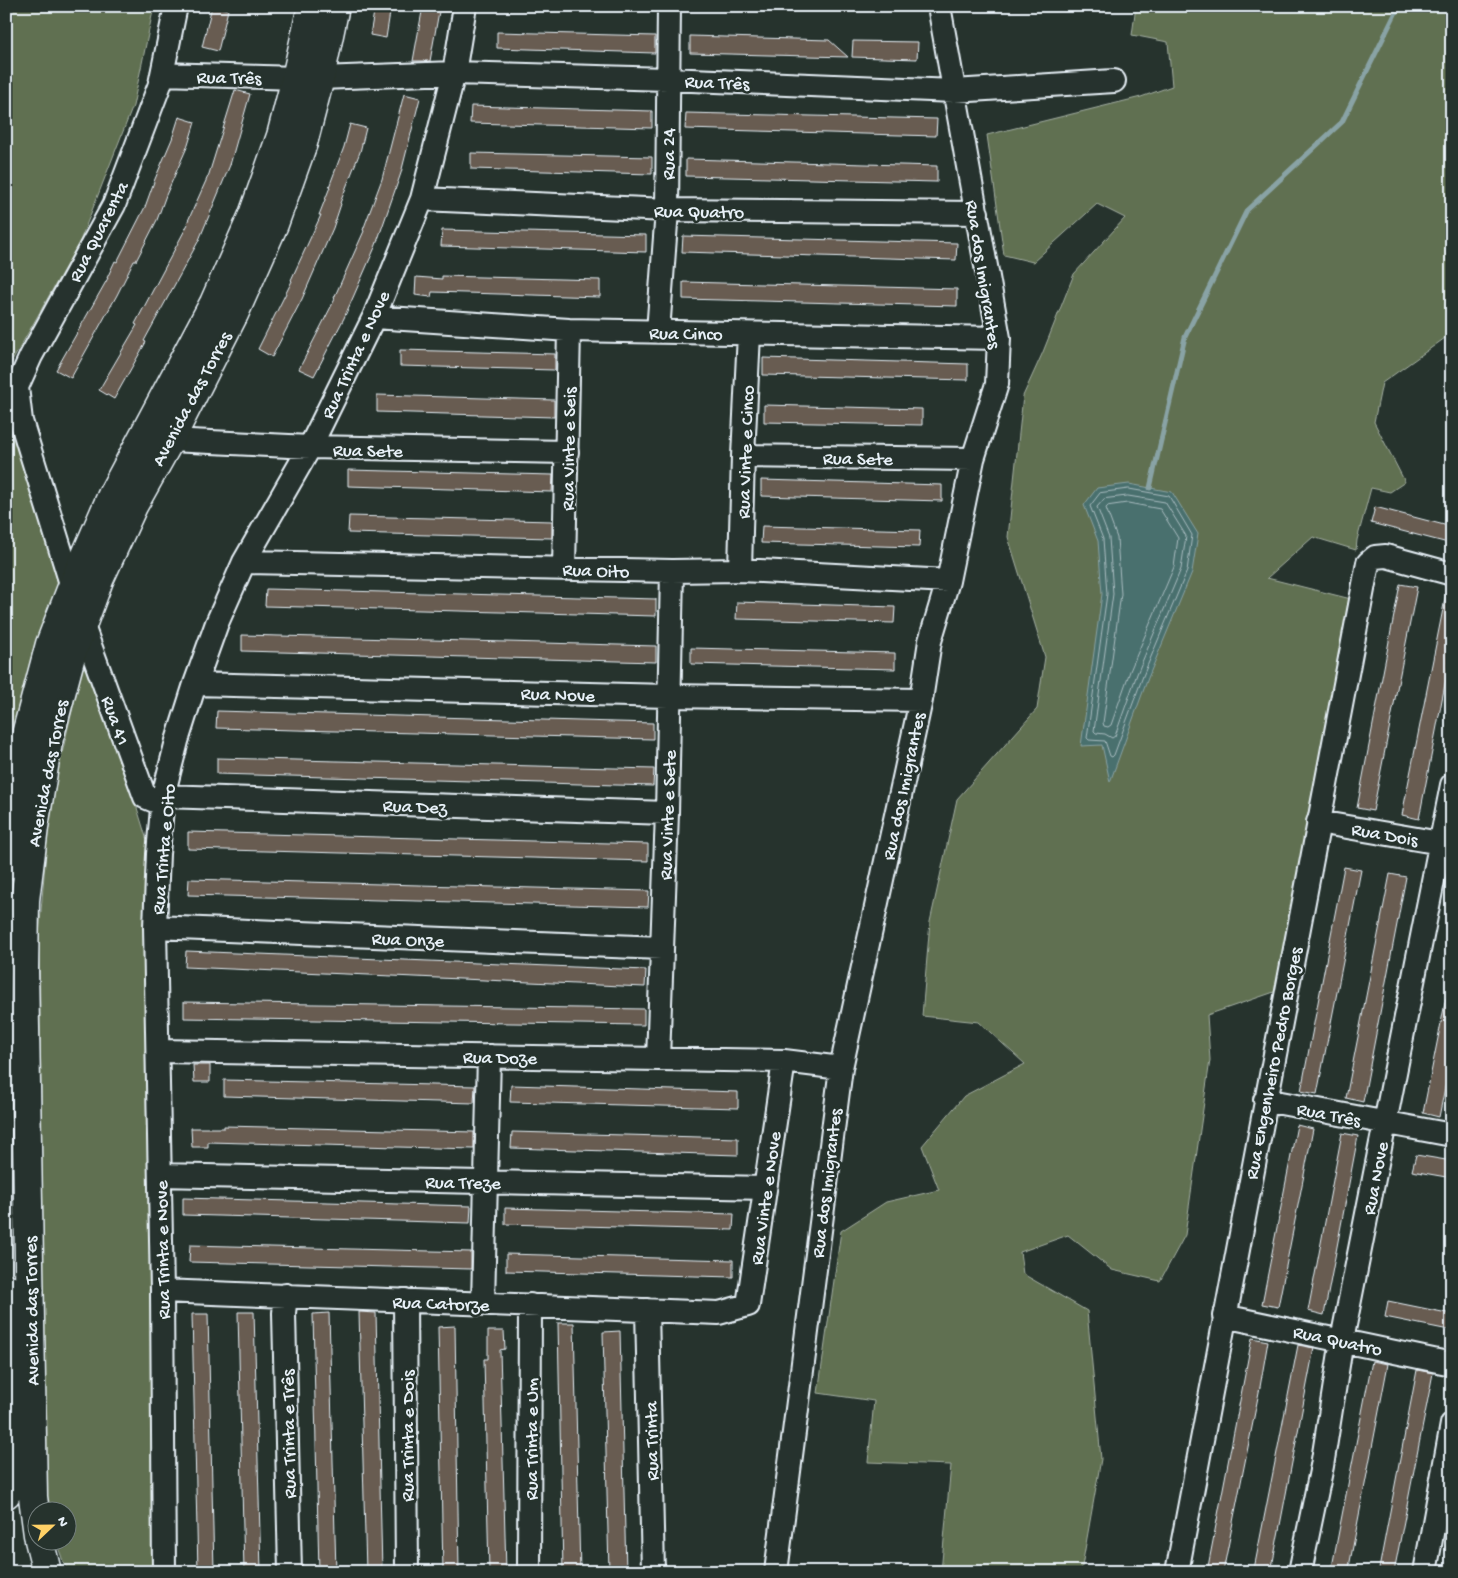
<svg xmlns="http://www.w3.org/2000/svg" width="1458" height="1578" viewBox="0 0 1458 1578" font-family="'Gochi Hand',sans-serif">
<style>
.green{fill:#616f51;stroke:#a4b0a4}
.water{fill:#4a6f6e;stroke:#89a3a5}
.lines{fill:none;stroke-linecap:round;stroke-linejoin:round}
.shore{stroke:#a9bdc1;stroke-width:1}
.stream{stroke:#89a3a5;stroke-width:5}
.building{fill:#675c51;stroke:#e8f1f8}
.minor-casing{stroke:#e8f1f8;stroke-width:26}
.major-casing{stroke:#e8f1f8;stroke-width:31}
.minor{stroke:#26332d;stroke-width:22}
.major{stroke:#26332d;stroke-width:28}
.labels{text-anchor:middle;stroke-width:5;stroke-linejoin:round;paint-order:stroke}
.street-label{font-size:19px;fill:#e8f1f8;stroke:#26332d}
</style>
<rect width="100%" height="100%" fill="#26332d"/>
<filter id="ink" filterUnits="userSpaceOnUse"><feTurbulence type="fractalNoise" baseFrequency=".02" numOctaves="2"/><feDisplacementMap in="SourceGraphic" scale="10" xChannelSelector="R" yChannelSelector="G"/><feConvolveMatrix kernelMatrix="1 2 1 2 8 2 1 2 1" color-interpolation-filters="sRGB"/></filter>
<g filter="url(#ink)">
<path class="green" d="M6,6h148l-21,100 -53,135 -74,131z
M1136,6h67l27,4 1,-4h221v93l-3,7 3,13v196l-7,23 -63,45 -8,39 31,60 -15,10 -19,-4 -14,52 -1,10 -43,-13 -46,41 88,22 -78,391 -70,24 3,45 -25,175 -25,46 -48,-11 -44,-35 -48,17 3,22 64,37 14,148 -20,113h-140l10,-107 -83,-3 6,-61 -56,-8 23,-162 45,-29 53,-12 -17,-44 42,-50 61,-32 -46,-42 -57,-6 8,-94 27,-123 80,-90 8,-52 -37,-120 15,-141 20,-44 31,-78 51,-56 -28,-14 -64,58 -29,-7 -17,-120 154,-38 31,-11 -4,-44 -36,-7z
M6,386l4,41 51,160 -52,153 -3,12z
M87,666l8,5 54,176 10,725h-88l-7,-8 -8,-23 12,-1v-30h-19l-3,-22 -7,-553 11,-131 32,-135z"/>
<path class="water" d="M1129,484l43,8 26,42 -6,38 -44,106 -38,104 -8,-37 -21,1 21,-152 -4,-53 -14,-36 13,-17z"/>
<g class="lines">
<path class="shore" d="M1129,489l40,7 23,39 -5,36 -44,105 -29,79 -2,2 -2,-1 -5,-15 -16,-1 -2,-2 20,-144 -4,-55 -13,-33 10,-13z
M1128,496l37,6 21,34 -5,33 -44,105 -22,62 -3,2 -7,-4 -9,-1 -2,-2 19,-137 -4,-56 -12,-31 7,-8z
M1128,503l32,6 18,29 -4,29 -44,104 -19,54 -3,2 -4,-1 -1,-3 18,-129 -4,-56 -11,-30 2,-2z"/>
<path class="stream" d="M1150,488l35,-151 62,-127 95,-88 57,-116"/>
</g>
<path class="building" d="M212,6l16,4 -10,41 -16,-4z
M375,6h16l-5,32 -16,-3z
M423,6h17l-10,55h-17z
M497,32l158,4v17l-158,-5z
M690,36l139,4 19,17 -158,-4z
M853,41l65,1 -1,17 -65,-2z
M235,90l15,4 -20,71 -31,75 -55,101 2,1 -32,57 -15,-9 38,-65 -2,-1 53,-100 -1,-1 22,-49z
M404,94l16,4 -19,75 -25,72 -32,73 -30,58 -15,-7 36,-70 -1,-1 30,-67 -1,-1 19,-51z
M471,106l181,5v17l-182,-5z
M686,113l251,6 -1,17 -251,-7z
M179,117l16,5 -7,23 -22,50 -9,25 -21,41h-2l-17,34 -46,83 -15,-8 52,-92h-1l8,-17 2,1 28,-55 10,-28 17,-40z
M350,124l16,4 -6,24 -20,51 1,1 -8,24 -31,71 -30,58 -14,-8 34,-68 -1,-1 30,-65h-2l11,-28h-1l15,-40z
M471,153l181,4v17l-181,-5z
M686,159l251,7v16l-251,-6z
M442,230l204,5v17l-205,-6z
M683,236l274,7 -1,17 -274,-8z
M442,276l158,4v17l-168,-5 -1,5 -16,-2 1,-18 26,2z
M683,282l274,7v17l-274,-7z
M400,350l155,4v16l-155,-4z
M763,358l205,6v16l-205,-5z
M377,395l177,5v17l-177,-5z
M764,405l158,4v16l-158,-3z
M348,470l205,5 -1,17 -204,-6z
M761,480l181,5v16l-181,-5z
M1375,507l77,20v17l-81,-21z
M349,516l203,5v17l-204,-5z
M762,526l158,4 -1,17 -158,-4z
M1400,584l17,3 -44,224 -16,-3z
M266,589l390,10v17l-391,-10z
M1446,594h6v54l-33,171 -17,-4z
M737,602l158,5 -1,16 -158,-4z
M242,635l414,11v16l-414,-11z
M691,648l204,5v16l-204,-5z
M217,711l436,12v16l-437,-11z
M217,758l437,11 -1,17 -436,-12z
M188,832l460,12v17l-460,-12z
M1344,867l17,3 -44,224 -16,-3z
M1390,874l16,3 -43,225 -17,-4z
M189,879l460,12 -1,16 -460,-12z
M186,951l460,19 -1,17 -460,-20z
M1446,998l6,1v54l-13,64 -16,-4z
M184,1002l460,7v16l-460,-7z
M193,1065h17v17h-16z
M224,1080l251,6 -1,17 -250,-7z
M511,1085l227,7v16l-228,-6z
M1297,1125l16,4 -35,178 -16,-3z
M224,1126l250,6v17l-266,-7v5h-16l-1,-19h33z
M512,1132l226,6v17l-227,-7z
M1342,1133l16,3 -34,179 -16,-4z
M1416,1155l36,6v17l-40,-7z
M183,1198l288,8 -1,17 -287,-8z
M505,1208l229,6 -1,16 -228,-6z
M190,1245l281,7v17l-282,-7z
M506,1254l227,6v17l-227,-6z
M1388,1301l64,13 -3,16 -64,-13z
M238,1312h16l7,260h-17z
M359,1312l17,1 6,259h-16z
M329,1313l7,259h-17l-6,-258z
M192,1314h16l6,258h-16z
M558,1323h16l6,249h-17z
M455,1326l4,246h-16l-5,-245z
M488,1331h16l1,18 -5,1 6,222h-17l-5,-213h4z
M620,1331l6,241h-17l-6,-240z
M1252,1338l16,3 -8,46 -37,185h-16z
M1298,1345l16,3 -43,224h-5l-12,-3z
M1372,1361l16,3 -26,136 -14,72h-17z
M1417,1370l16,3 -39,199 -15,-3z"/>
<g class="lines">
<g class="minor-casing">
<path id="minor" d="M162,74l134,4
M320,78l134,-5 213,6 287,12 160,-10
M422,199l245,11 310,3
M374,317l195,13 430,8
M658,332l9,-122 2,-204
M170,440l140,7 257,5
M743,456l230,3
M244,562l428,9 68,-1 208,11
M564,568l5,-238
M740,570l3,-114 6,-122
M72,587l-51,-166 -4,-34 14,-31 83,-151 46,-121 16,-78
M83,626l62,171 17,7
M195,684l473,12 253,4
M163,796l504,17
M1318,822l134,23
M155,927l506,21
M159,1051l625,10 57,7
M658,1059l9,-246 5,-242
M1265,1100l187,35
M160,1175l605,13
M162,1291l557,22 29,-8 36,-244
M286,1295l-2,18 6,259
M405,1300l2,272
M483,1303l6,-247
M647,1310l6,262
M1224,1316l228,48
M164,1572l-2,-281 -7,-364 3,-73 5,-58 14,-55 18,-57 22,-61 27,-61 66,-115 64,-130 48,-118 32,-126 11,-67
M529,1572l1,-267
M776,1572l65,-504 80,-368 9,-59 18,-60 25,-122 24,-75 2,-46 -60,-332
M1177,1572l191,-1009 7,-6 11,-1 66,18
M1300,1572l22,-106 20,-126 110,-555
M1425,1572l27,-148"/>
</g>
<g class="major-casing">
<path id="major" d="M6,865l19,-127 25,-94 22,-57 40,-92 102,-192 39,-88 28,-79 15,-58 16,-72
M6,1288l3,165 -3,41
M38,1535l-5,-38 -9,-527 1,-70 9,-73 14,-85 24,-90 27,-72 34,-74 37,-66 64,-126 40,-90 29,-81 17,-65 15,-72
M39,1540l8,32"/>
</g>
<use href="#minor" class="minor"/>
<use href="#major" class="major"/>
</g>
</g>
<g class="labels">
<g class="street-label">
<text transform="translate(229 76) rotate(1)" y="7">Rua Três</text>
<text transform="translate(717 81) rotate(2)" y="7">Rua Três</text>
<text transform="translate(667 154) rotate(-90)" y="7">Rua 24</text>
<text transform="translate(699 210) rotate(1)" y="7">Rua Quatro</text>
<text transform="translate(97 231) rotate(-63)" y="7">Rua Quarenta</text>
<text transform="translate(985 274) rotate(81)" y="7">Rua dos Imigrantes</text>
<text transform="translate(686 332) rotate(1)" y="7">Rua Cinco</text>
<text transform="translate(354 354) rotate(-65)" y="7">Rua Trinta e Nove</text>
<text transform="translate(190 398) rotate(-62)" y="7">Avenida das Torres</text>
<text transform="translate(368 449) rotate(1)" y="7">Rua Sete</text>
<text transform="translate(567 449) rotate(-89)" y="7">Rua Vinte e Seis</text>
<text transform="translate(744 452) rotate(-88)" y="7">Rua Vinte e Cinco</text>
<text transform="translate(858 457) rotate(1)" y="7">Rua Sete</text>
<text transform="translate(596 569) rotate(2)" y="7">Rua Oito</text>
<text transform="translate(558 693) rotate(2)" y="7">Rua Nove</text>
<text transform="translate(117 720) rotate(70)" y="7">Rua 41</text>
<text transform="translate(46 773) rotate(-79)" y="7">Avenida das Torres</text>
<text transform="translate(902 786) rotate(-78)" y="7">Rua dos Imigrantes</text>
<text transform="translate(415 805) rotate(2)" y="7">Rua Dez</text>
<text transform="translate(666 815) rotate(-88)" y="7">Rua Vinte e Sete</text>
<text transform="translate(1385 833) rotate(10)" y="7">Rua Dois</text>
<text transform="translate(162 849) rotate(-85)" y="7">Rua Trinta e Oito</text>
<text transform="translate(408 938) rotate(2)" y="7">Rua Onze</text>
<text transform="translate(500 1056) rotate(1)" y="7">Rua Doze</text>
<text transform="translate(1272 1063) rotate(-79)" y="7">Rua Engenheiro Pedro Borges</text>
<text transform="translate(1329 1113) rotate(11)" y="7">Rua Três</text>
<text transform="translate(1374 1178) rotate(-79)" y="7">Rua Nove</text>
<text transform="translate(463 1181) rotate(1)" y="7">Rua Treze</text>
<text transform="translate(825 1183) rotate(-83)" y="7">Rua dos Imigrantes</text>
<text transform="translate(764 1198) rotate(-82)" y="7">Rua Vinte e Nove</text>
<text transform="translate(161 1250) rotate(-91)" y="7">Rua Trinta e Nove</text>
<text transform="translate(441 1302) rotate(2)" y="7">Rua Catorze</text>
<text transform="translate(30 1311) rotate(-91)" y="7">Avenida das Torres</text>
<text transform="translate(1338 1339) rotate(12)" y="7">Rua Quatro</text>
<text transform="translate(287 1434) rotate(-91)" y="7">Rua Trinta e Três</text>
<text transform="translate(406 1436) rotate(-90)" y="7">Rua Trinta e Dois</text>
<text transform="translate(530 1439) rotate(-90)" y="7">Rua Trinta e Um</text>
<text transform="translate(650 1441) rotate(-91)" y="7">Rua Trinta</text>
</g>
</g>
<rect width="1458" height="1578" fill="none" stroke="#26332d" stroke-width="25"/>
<rect x="12" y="12" width="1433" height="1553" fill="none" stroke="#e8f1f8" stroke-width="2" filter="url(#ink)"/>
<g transform="translate(52 1526) rotate(68)"><circle r="24" fill="#26332d" stroke="#747f7e"/>
<path d="M0-4L9 19L0 12L-9 19Z" fill="#ffd166"/>
<text y="-8" font-size="14" font-weight="bold" text-anchor="middle" fill="#e8f1f8">N</text>
</g>
</svg>
